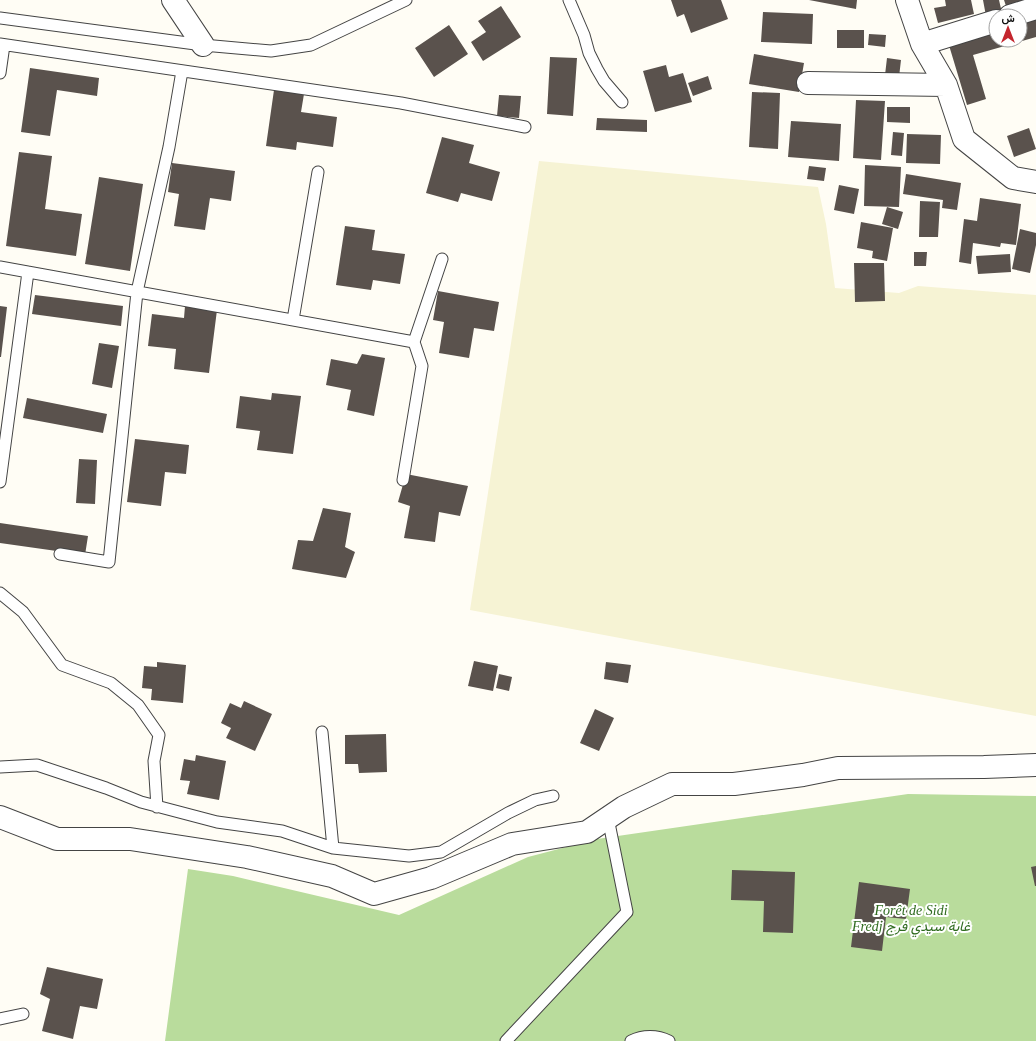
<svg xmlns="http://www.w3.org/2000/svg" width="1036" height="1041" viewBox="0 0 1036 1041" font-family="'Times New Roman',Vazirmatn,serif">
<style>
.farmland{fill:#f6f3d4}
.forest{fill:#b9dc9c}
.building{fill:#5a524d}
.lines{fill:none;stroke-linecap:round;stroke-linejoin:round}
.service-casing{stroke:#444;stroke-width:13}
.minor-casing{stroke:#444;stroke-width:24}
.service{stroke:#fff;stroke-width:11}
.minor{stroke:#fff;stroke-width:22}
.labels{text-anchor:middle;stroke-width:4;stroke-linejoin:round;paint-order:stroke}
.park-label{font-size:14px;font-style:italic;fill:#2f6b1f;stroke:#fff}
</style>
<rect width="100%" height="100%" fill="#fffdf5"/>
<path class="farmland" d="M539,161l279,26 8,37 9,64 64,5 19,-7 118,9v421l-566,-106z"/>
<path class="forest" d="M908,794l128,2v245h-871l23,-172 45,7 166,39 129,-58 69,-18z"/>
<path class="building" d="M671,0h50l7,19 -37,14 -7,-19 -7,3z
M809,0h48l-1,9z
M945,0h26l3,14 -36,9 -4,-15 12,-2z
M983,0h16l3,13 -16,3z
M1004,0h32l-28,12z
M501,6l20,31 -38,24 -12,-19 15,-10 -8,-11z
M763,12l50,2 -1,30 -51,-2z
M1036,16v21l-63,18 13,44 -19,6 -19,-63 48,-15v13h24v-20z
M449,25l19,29 -34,23 -19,-29z
M837,30h27v18h-27z
M869,34l17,1 -1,12 -17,-2z
M754,54l50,9 -5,29 -50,-8z
M550,57l27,1 -4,58 -26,-2z
M887,58l14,2 -2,17 -14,-2z
M666,65l3,12 14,-4 9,29 -37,10 -12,-41z
M30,68l69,10 -2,18 -40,-6 -7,46 -29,-4z
M708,76l4,13 -19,7 -5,-13z
M274,90l30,4 -3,18 36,5 -4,30 -36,-5 -1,8 -30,-4z
M752,92l28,1 -2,56 -29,-2z
M499,95l22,1 -2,22 -22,-2z
M856,100l29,1 -4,59 -28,-2z
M887,107h23v16l-23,-1z
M597,118l50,2v12l-51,-2z
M791,121l50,3 -2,37 -51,-4z
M1029,128l7,21 -22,8 -7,-21z
M893,132l11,1 -2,23 -11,-1z
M907,134l34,1 -1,29 -34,-1z
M442,137l32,8 -5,18 31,9 -8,29 -31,-8 -3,9 -32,-9z
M19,152l33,4 -7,53 37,5 -6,42 -70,-10z
M172,163l63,8 -4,30 -21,-3 -5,32 -31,-4 5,-32 -11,-2z
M865,165l36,2 -2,40 -35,-1z
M809,166l17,2 -2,13 -17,-2z
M906,174l55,9 -4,27 -15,-2 1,-8 -40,-6z
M99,177l44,7 -13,87 -45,-7z
M839,185l20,4 -5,25 -20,-4z
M980,198l41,6 -5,41 -15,-2 -1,4 -27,-4 -2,21 -12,-2 5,-43 13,2z
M920,201l20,1 -2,35h-19z
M887,207l16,5 -5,17 -16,-5z
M861,222l32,6 -6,33 -15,-3 1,-7 -16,-3z
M345,226l30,4 -3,20 33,4 -5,30 -27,-4 -2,10 -35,-5z
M1020,229l16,4v12l-6,28 -18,-4z
M914,252h13l-1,14h-12z
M1010,254l1,18 -33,2 -2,-18z
M854,263h30l1,38 -30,1z
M438,291l61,11 -5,29 -20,-3 -5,30 -30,-5 5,-31 -11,-2z
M35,295l88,11 -2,20 -89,-12z
M0,306l7,1 -6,50h-1z
M185,306l32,4 -8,63 -35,-4 2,-20 -28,-3 4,-32 32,4z
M99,343l20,3 -7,42 -20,-4z
M362,354l23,4 -11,58 -27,-6 4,-20 -25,-5 5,-26 26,5z
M272,393l29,3 -8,58 -36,-4 3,-19 -24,-3 4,-32 31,4z
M27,398l80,16 -4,19 -80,-15z
M135,439l54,6 -3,29 -21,-2 -4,34 -34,-4z
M79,459l18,1 -2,44 -19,-1z
M406,474l62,12 -8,30 -21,-4 -4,30 -31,-4 6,-32 -12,-4z
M323,508l28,5 -6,34 10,5 -9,26 -54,-9 6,-29 15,1z
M0,523l88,13 -3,19 -85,-12z
M474,661l24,5 -5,25 -25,-5z
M157,662l29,3 -3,38 -32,-3 1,-11 -10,-1 2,-22 13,1z
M606,662l25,3 -3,18 -24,-4z
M499,674l13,3 -3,14 -13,-3z
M244,701l28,13 -17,37 -29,-13 5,-10 -10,-5 9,-20 11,5z
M595,709l19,9 -15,33 -19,-8z
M386,734l1,38 -28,1 -1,-9h-13v-29z
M196,755l30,6 -7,39 -32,-6 3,-13 -10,-1 4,-21 11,2z
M1036,866v20h-1l-4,-19z
M732,870l63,2 -2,61 -30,-1 1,-31 -33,-1z
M859,882l51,7 -4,30 -20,-2 -4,34 -31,-4z
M47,967l56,12 -6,30 -17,-3 -7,33 -31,-8 8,-32 -10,-5z"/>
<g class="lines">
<g class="service-casing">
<path id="service" d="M569,0l15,35 5,18 8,16 7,12 18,21
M0,18l203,27 68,6 40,-6 95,-45
M0,44l401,59 124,24
M0,73l4,-28
M0,267l414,75
M293,320l25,-148
M403,480l19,-114 -8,-24 28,-83
M0,482l28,-210
M60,554l49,8 28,-270 32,-145 13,-76
M0,593l23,19 39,53 49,18 27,22 21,30 -5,26 3,46
M322,732l11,116
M0,767l37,-2 69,23 35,14 76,20 65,9 51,17 76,8 32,-4 67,-39 27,-13 18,-4
M0,1019l23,-5
M506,1041l121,-129 -19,-94
M631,1041c12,-6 26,-6 38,0"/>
</g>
<g class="minor-casing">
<path id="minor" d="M173,0l30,45
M907,0l15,44 24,41 18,54 49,39 23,4
M1010,16l26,-8
M922,44l74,-23
M808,83l138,2
M0,817l57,22h73l117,18 85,19 42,18 57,-16 81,-34 75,-12 37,-25 48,-23h62l69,-9 35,-7 146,-1 52,-2"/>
</g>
<use href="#service" class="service"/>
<use href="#minor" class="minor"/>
</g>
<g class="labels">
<g class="park-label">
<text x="911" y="915">Forêt de Sidi<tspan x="911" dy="16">Fredj غابة سيدي فرج</tspan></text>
</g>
</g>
<g transform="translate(1008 28)"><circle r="19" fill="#ffffff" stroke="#a0a0a0"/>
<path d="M0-3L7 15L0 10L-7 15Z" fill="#c4262e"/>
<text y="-6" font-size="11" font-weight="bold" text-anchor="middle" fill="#111111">ش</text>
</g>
</svg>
